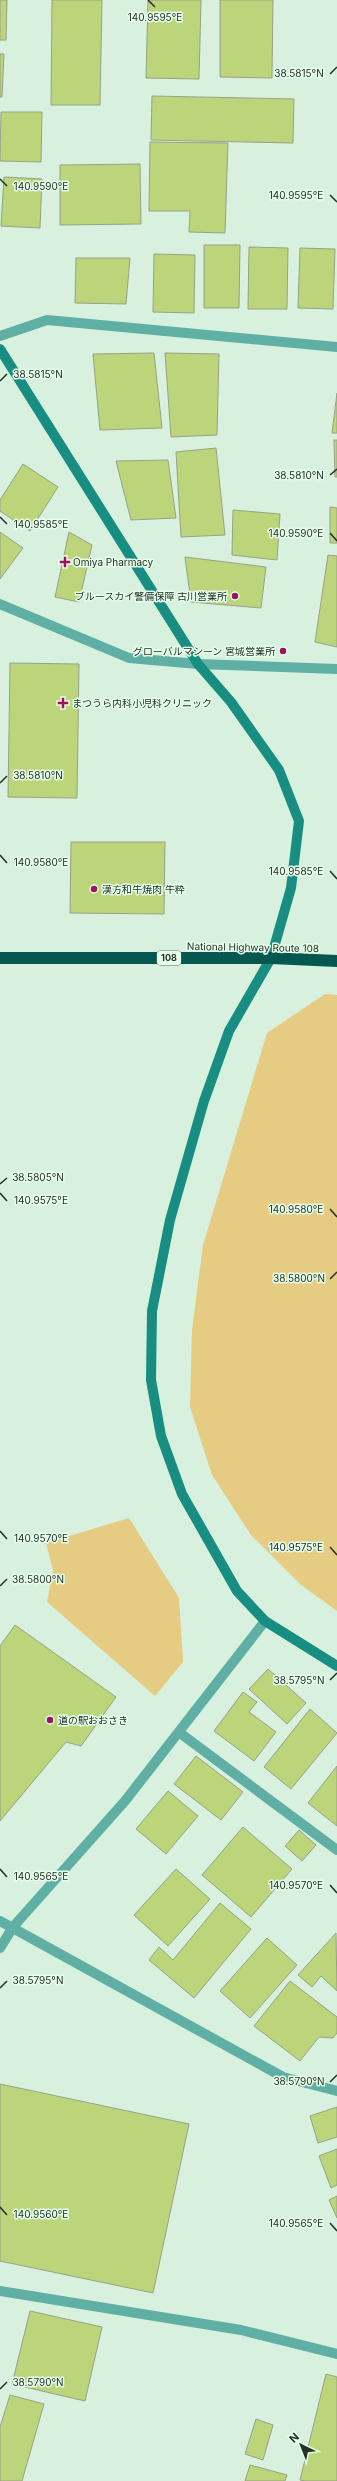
<svg xmlns="http://www.w3.org/2000/svg" width="337" height="2481" viewBox="0 0 337 2481" font-family="Inter,'Noto Sans JP',sans-serif">
<style>
.green{fill:#e6cb82}
.building{fill:#bcd57b;stroke:#98a187}
.lines{fill:none;stroke-linecap:round;stroke-linejoin:round}
.street{stroke:#5fafa5;stroke-width:10}
.secondary{stroke:#188d82;stroke-width:10}
.highway{stroke:#045850;stroke-width:12}
.ticks{fill:none;stroke:#263028;stroke-width:1.5}
.poi-dot{fill:#9e125e;stroke:#e5ffeb;stroke-width:1.5}
.labels{text-anchor:middle;stroke-width:3;stroke-linejoin:round;paint-order:stroke}
.shield{fill:#e5ffeb;stroke:#5f6e62;stroke-width:1}
.shield-label{font-size:9px;font-weight:bold;fill:#263028}
.poi-label{font-size:10px;fill:#263028;stroke:#e5ffeb;text-anchor:start}
.street-label{font-size:10px;fill:#263028;stroke:#e5ffeb}
.ticks-label{font-size:10px;text-anchor:middle;fill:#263028;stroke:#e5ffeb;stroke-width:3;stroke-linejoin:round;paint-order:stroke}
</style>
<rect width="100%" height="100%" fill="#d7f1de"/>
<path class="green" d="M325,994l12,1v616l-36,-26 -50,-50 -39,-60 -22,-68 2,-77 11,-85 64,-212z
M129,1518l50,80 4,64 -28,34 -108,-94 6,-32 -7,-27z"/>
<path class="building" d="M0,0h7l-1,40h-6z
M52,0h50l-2,105h-49z
M148,0h53l-2,79 -53,-1z
M220,0h53l-1,78 -52,-1z
M0,54h4l-2,43h-2z
M152,96l142,3 -1,44 -142,-3z
M1,112h41l-1,50 -41,-1z
M150,142l78,1 -3,90 -36,-1 1,-21h-41z
M140,164l1,60 -81,1v-60z
M4,177l38,2 -2,49 -39,-2z
M204,245h36l-1,63h-35z
M249,247l39,1 -1,61h-39z
M300,248l35,1 -2,60 -35,-1z
M154,254l41,1 -1,58 -41,-1z
M76,258h54l-4,46 -51,-1z
M154,353l8,75 -62,2 -7,-76z
M165,353l54,1 -2,81 -46,2z
M337,393v40h-5z
M334,440h3v37h-2z
M216,448l9,87 -44,2 -5,-85z
M168,460l8,58 -45,2 -15,-59z
M23,464l35,23 -28,44 -30,-20v-11z
M330,507l7,1v35h-7z
M233,510l47,4 -3,46 -45,-5z
M0,532l23,16 -23,31z
M69,532l23,13 -13,57 -24,-5z
M328,555l9,1v91l-22,-5z
M185,557l81,10 -5,41 -70,-6z
M10,663l69,1 -2,134 -69,-1z
M71,842h94l-1,72 -94,-1z
M15,1625l101,72 -35,49 -15,-4 -66,79v-175z
M268,1669l38,34 -19,21 -38,-35z
M243,1692l14,10 -8,10 27,20 -22,29 -40,-30z
M310,1709l27,24 -46,56 -27,-22z
M196,1756l47,36 -22,28 -47,-36z
M337,1766v60l-29,-23z
M168,1791l30,25 -32,38 -30,-25z
M243,1827l49,42 -41,48 -49,-42z
M299,1830l17,15 -14,16 -17,-15z
M176,1869l34,30 -42,47 -34,-31z
M220,1903l31,26 -57,69 -45,-38 10,-13 14,13z
M336,1933l1,58 -16,-15 -9,11 -14,-12z
M267,1938l30,27 -47,53 -30,-27z
M290,1981l47,36v16l-4,5 -14,-1 -19,24 -46,-35z
M0,2084l189,40 -36,169 -153,-32z
M337,2107v30l-19,6 -8,-27z
M337,2149v36l-6,3 -12,-32z
M337,2196v22l-8,-18z
M30,2311l72,16 -17,74 -73,-17z
M326,2374l11,3v104h-32l-5,-1z
M10,2395l34,9 -22,77h-22v-54z
M256,2419l17,6 -10,35 -18,-6z
M250,2465l37,10 -2,6h-40z"/>
<g class="lines">
<path class="street" d="M0,336l47,-16 290,27
M0,604l129,54 69,6 139,5
M180,1733l157,117
M0,1921l283,156 54,14
M0,1948l13,-21 112,-126 140,-180
M0,2291l241,39 96,24"/>
<path class="secondary" d="M0,349l198,315 33,38 48,68 20,51 -8,67 -20,70 -42,73 -25,70 -34,119 -18,91 -1,69 10,56 21,58 55,97 28,30 72,45"/>
<path class="highway" d="M0,958h271l66,3"/>
</g>
<path class="ticks" d="M148,0l7,7M330,74l7,-7M0,179l7,7M330,195l7,7M0,381l7,-7M330,475l7,-6M0,517l7,7M330,533l7,8M0,783l7,-7M0,855l7,8M330,871l7,8M0,1184l7,-6M0,1193l7,8M330,1209l7,8M330,1279l7,-7M0,1531l7,8M330,1547l7,8M0,1586l7,-7M330,1680l7,-7M0,1869l7,8M330,1885l7,8M0,1988l7,-7M330,2082l7,-7M0,2207l7,8M330,2223l7,8M0,2389l7,-7"/>
<g class="poi-dot">
<path d="M63 556h4v4h4v4h-4v4h-4v-4h-4v-4h4z"/>
<circle cx="235" cy="596" r="4"/>
<circle cx="283" cy="651" r="4"/>
<path d="M61 697h4v4h4v4h-4v4h-4v-4h-4v-4h4z"/>
<circle cx="94" cy="889" r="4"/>
<circle cx="50" cy="1720" r="4"/>
</g>
<g class="labels">
<rect class="shield" x="157" y="951" width="24" height="14" rx="3"/>
<g class="shield-label">
<text x="169" y="961">108</text>
</g>
<g class="poi-label">
<text x="73" y="566">Omiya Pharmacy</text>
<text x="227" y="600" text-anchor="end">ブルースカイ警備保障 古川営業所</text>
<text x="275" y="655" text-anchor="end">グローバルマシーン 宮城営業所</text>
<text x="72" y="707">まつうら内科小児科クリニック</text>
<text x="102" y="893">漢方和牛焼肉 牛粋</text>
<text x="58" y="1724">道の駅おおさき</text>
</g>
<g class="street-label">
<text transform="translate(253 947) rotate(1)" y="4">National Highway Route 108</text>
</g>
</g>
<g class="ticks-label">
<text x="155" y="21">140.9595°E</text>
<text x="299" y="77">38.5815°N</text>
<text x="41" y="190">140.9590°E</text>
<text x="296" y="199">140.9595°E</text>
<text x="38" y="378">38.5815°N</text>
<text x="299" y="479">38.5810°N</text>
<text x="41" y="528">140.9585°E</text>
<text x="296" y="537">140.9590°E</text>
<text x="38" y="779">38.5810°N</text>
<text x="41" y="866">140.9580°E</text>
<text x="296" y="875">140.9585°E</text>
<text x="38" y="1181">38.5805°N</text>
<text x="41" y="1204">140.9575°E</text>
<text x="296" y="1213">140.9580°E</text>
<text x="299" y="1282">38.5800°N</text>
<text x="41" y="1542">140.9570°E</text>
<text x="296" y="1551">140.9575°E</text>
<text x="38" y="1583">38.5800°N</text>
<text x="299" y="1684">38.5795°N</text>
<text x="41" y="1880">140.9565°E</text>
<text x="296" y="1889">140.9570°E</text>
<text x="38" y="1984">38.5795°N</text>
<text x="299" y="2085">38.5790°N</text>
<text x="41" y="2218">140.9560°E</text>
<text x="296" y="2227">140.9565°E</text>
<text x="38" y="2386">38.5790°N</text>
</g>
<g transform="translate(301 2445) rotate(317)" stroke="#e5ffeb" stroke-width="3" paint-order="stroke">
<path d="M0-3L7 15L0 10L-7 15Z" fill="#263028"/>
<text y="-6" font-size="11" font-weight="bold" text-anchor="middle" fill="#263028">N</text>
</g>
</svg>
